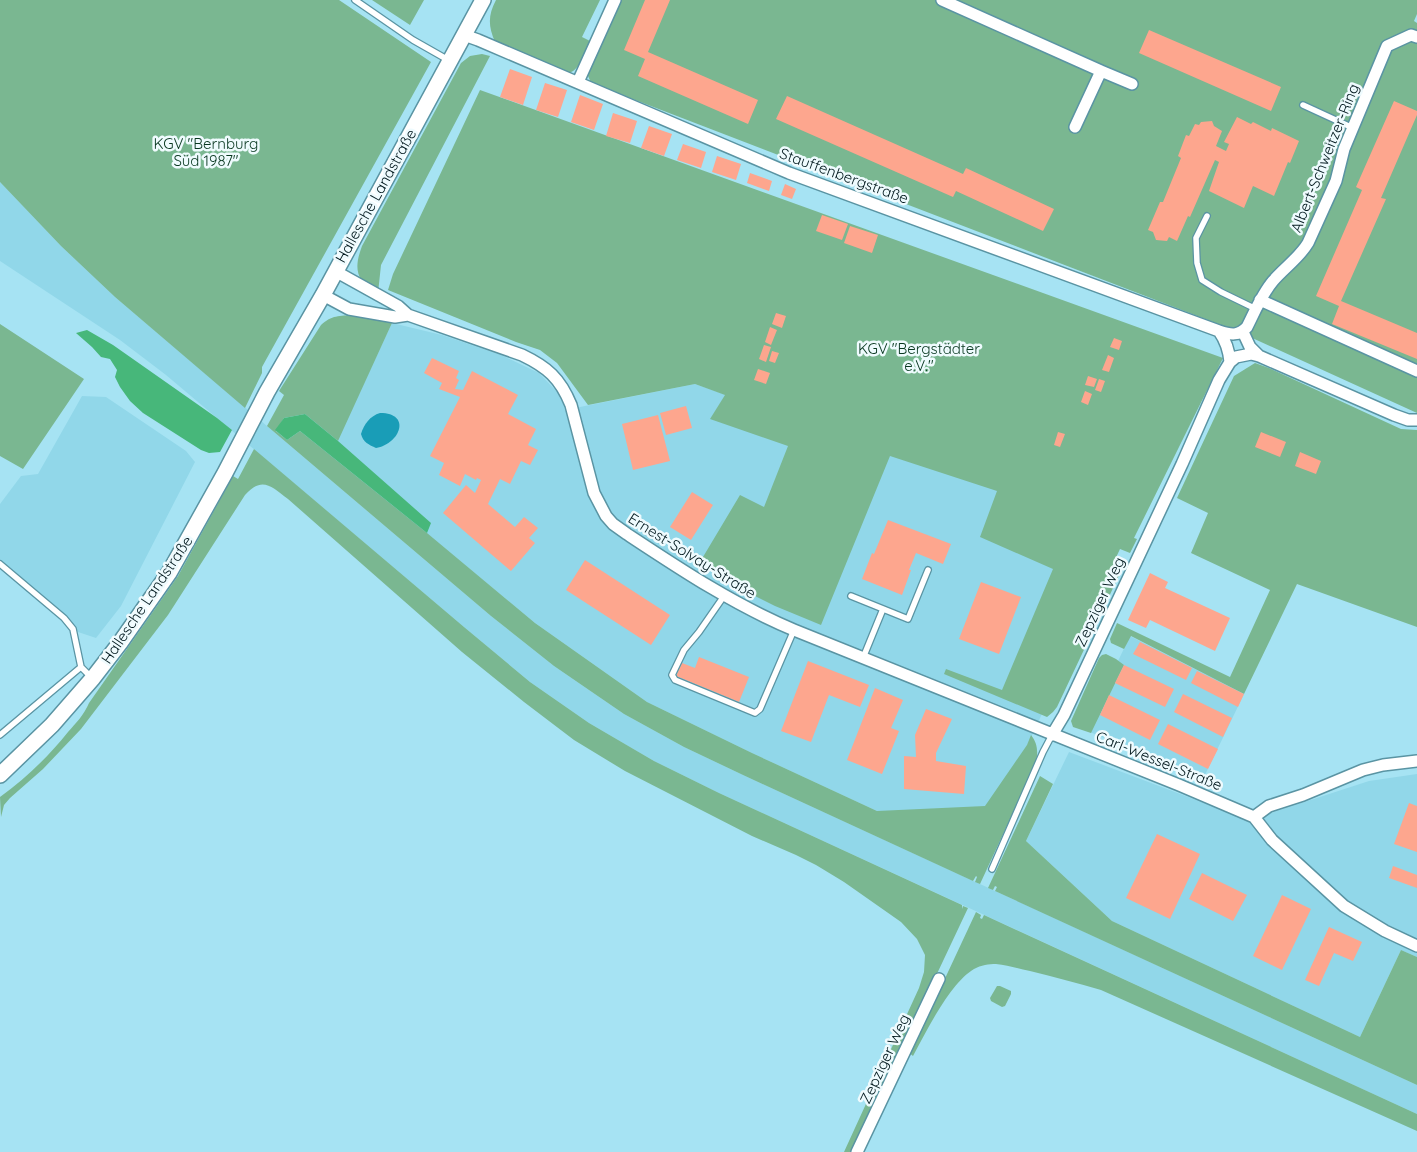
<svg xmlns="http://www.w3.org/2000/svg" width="1417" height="1152" viewBox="0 0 1417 1152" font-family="Quicksand,sans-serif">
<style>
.built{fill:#91d7e9}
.green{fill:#7ab791}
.forest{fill:#47b77a}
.water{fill:#199db7}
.building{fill:#fda68e}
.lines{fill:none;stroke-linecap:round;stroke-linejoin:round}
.lane-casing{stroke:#5a94a3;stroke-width:8}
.street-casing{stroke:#5a94a3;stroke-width:14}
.secondary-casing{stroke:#5a94a3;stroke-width:18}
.lane{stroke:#fff;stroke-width:5.5}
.street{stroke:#fff;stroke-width:11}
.secondary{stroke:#fff;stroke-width:15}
.labels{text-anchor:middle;stroke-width:5;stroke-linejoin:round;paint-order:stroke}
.park-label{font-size:15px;fill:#083820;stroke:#effbfe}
.street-label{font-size:15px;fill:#02191e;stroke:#effbfe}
</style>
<rect width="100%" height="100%" fill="#a6e3f3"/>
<path class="built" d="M0,182l61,64 54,51 119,101 257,218 63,50 70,48 60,33 59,28 674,310v29l-698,-321 -65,-32 -65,-38 -59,-41 -66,-55 -298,-252 -46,-35 -120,-79z
M392,323l50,12 59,20 38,18 21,22 5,15 130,-26 430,151 -130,280 -118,-4 -125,-58 -105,-51 -112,-79 -204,-169z
M82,396l24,1 80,54 9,11 -74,144 -25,32 -18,-6 -12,-16 -66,-56v-56l21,-28 17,-2z
M1130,636l114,58 -41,85 -118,-49z
M1069,752l180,68 120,-39 48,-7v183l-16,-7 -41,87 -248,-116 -86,-80z"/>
<path class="green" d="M0,0h339l92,62 -169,305v6l-17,35 -130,-111 -54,-51 -61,-64z
M372,0h52l-14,25z
M496,0h104l-18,37 8,4c-5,11 -9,28 -21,32l-74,-31c-7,-16 -7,-27 1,-42z
M620,0h797v14l-3,7 3,2v390l-178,-81 -648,-249 -3,-7v-8z
M482,54l8,2 -109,209 -3,28c-5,-3 -13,-7 -16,-12 -8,-11 -4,-24 0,-35l99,-183 9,-7z
M480,90l743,268 -89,180 3,1 -7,14 -10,-4 -7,15 9,5 -65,138 -4,5 -6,5 -103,-43 2,-5 56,21 51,-121 -73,-32 17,-46 -107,-35 -69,169 -46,-19 -34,-17 -41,-27 40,-67 24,12 24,-61 -78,-27 15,-24 -30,-11 -107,21 -31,-42 -17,-13 -24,-8 -128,-52 5,-16z
M354,315l38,8 -54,118 -33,-27 -21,4 -8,13 11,9 13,-9 127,102 108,90 112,79 105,51 125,58 108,-5 42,-61 4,-10c7,9 7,17 5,28l-56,121 -5,-2 2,-5 -1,-1 -3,5 -230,-106 -59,-28 -60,-33 -70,-48 -63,-50 -224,-190 17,-31 -5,-4 42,-66c11,-10 18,-9 33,-10z
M0,324l84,55 -61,90 -23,-13z
M1255,363l14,5 132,61 16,1v197l-120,-43 -53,110 -113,-58 -7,13 -13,-6 -1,-4 7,-16 113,54 40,-87 -79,-37 17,-40 -31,-15 57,-122z
M254,449l210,178 66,55 59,41 65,38 65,32 243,112v4l1,-3 5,2 -115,244h-9l75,-164 5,-16 1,-17 -8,-16 -16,-17 -57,-40 -28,-17 -20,-10 -44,-19 -127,-65 -51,-31 -50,-38 -62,-50 -174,-153c-17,-13 -26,-23 -43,-4l-77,120 -87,114 -38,40 -33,29 -6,7 -3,12 -1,-20c26,-19 48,-40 68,-65 8,-9 16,-17 21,-29l89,-127 55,-100 5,3z
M1106,654l10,5 8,6 -33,68 -18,-6 -2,-6 28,-63 3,-3z
M1040,776l13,8 -27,57 86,80 248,116 41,-87 16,7v128l-422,-194 2,-4 -2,-1 -2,4 -5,-2z
M976,912l5,3 -1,3 2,1 2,-4 433,199v17l-316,-141c-23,-7 -47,-13 -71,-19 -11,-2 -22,-6 -34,-7 -7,0 -15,1 -22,5 -24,14 -48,63 -61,87l-5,-4 12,-20z
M997,986h3l11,5v3l-6,12 -3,1 -11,-6 -1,-3z"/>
<path class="forest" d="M87,330l26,15 104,73 15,12 -12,22 -11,1 -8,-3 -58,-37 -13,-12 -10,-14 -5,-10 2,-7 -7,-11 -9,-2 -9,-10 -16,-14z
M305,414l33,27 93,82 -4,10 -127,-102 -13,9 -12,-10 9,-12z"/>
<path class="water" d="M380,413c32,0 20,31 -4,35 -7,-3 -13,-6 -15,-14 3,-10 9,-18 19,-21z"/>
<path class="building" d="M645,0h25l-22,52 110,48 -10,24 -110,-48 7,-17 -21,-9z
M1149,30l132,57 -10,24 -132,-58z
M510,69l22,8 -9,28 -23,-8z
M545,83l22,7 -9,27 -22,-7z
M580,95l23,9 -9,26 -23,-8z
M787,96l176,78 3,-6 88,41 -11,22 -87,-40 -3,6 -177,-78z
M1394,101l23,10v4l-36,83 5,1 -45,102 76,32v26l-85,-35 7,-18 -23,-10 46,-106 -6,-3z
M613,113l24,8 -7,22 -24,-7z
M1237,117l14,7 2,-2 18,9 1,-3 27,13 -9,22 -2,-1 -14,34 -21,-10 -9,22 -35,-17 10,-29 -4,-2 -25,57 -2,-1 -11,25 -8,-4 -2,4 -11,-1 -3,-8 -5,-2 12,-28h3l18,-44 -3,-2 8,-21 3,1 6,-12 4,1 2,-3 11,-1 2,5 8,5 -6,15 10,5 3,-7 -5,-2z
M649,126l23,8 -8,22 -23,-8z
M683,144l23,8 -5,16 -24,-8z
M717,156l24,8 -5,16 -24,-8z
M750,173l22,8 -3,10 -22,-8z
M785,184l11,5 -4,10 -11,-4z
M822,215l26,9 -6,16 -26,-9z
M850,226l28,9 -6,18 -28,-10z
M776,313l10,3 -4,12 -10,-4z
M770,327l7,3 -6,15 -6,-3z
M1114,338l8,3 -3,9 -9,-3z
M764,345l7,2 -5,15 -7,-3z
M772,351l7,2 -4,10 -6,-2z
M1108,355l6,3 -5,14 -7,-2z
M432,358l27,13 -3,7 3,2 -4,9 8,1 9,-19 46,24 -10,19 28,15 -8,16 10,5 -8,15 -9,-4 -11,23 -10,-5 -12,25 27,23 9,-10 14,11 -9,10 6,5 -24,28 -68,-58 23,-28 9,8 6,-13 -4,-2 -1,2 -11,-6 -5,12 -21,-11 5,-12 -14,-7 30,-59 -21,-8 3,-6 -18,-10z
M758,369l12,4 -4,11 -12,-4z
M1088,376l9,3 -3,8 -9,-2z
M1099,379l6,2 -4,11 -6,-2z
M1085,391l7,3 -4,11 -7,-3z
M686,406l6,22 -26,7 -6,-22z
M658,415l12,46 -37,9 -11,-46z
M1058,432l7,2 -5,13 -6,-2z
M1261,432l25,10 -6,15 -25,-10z
M1300,452l21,9 -5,13 -21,-8z
M692,492l21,13 -22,35 -21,-13z
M888,520l63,24 -8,20 -27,-11 -7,17h2l-9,25 -40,-16 10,-26 2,1z
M585,560l85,55 -19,30 -85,-55z
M1150,573l18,9 -3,6 65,30 -15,33 -65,-31 -4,8 -18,-8z
M981,582l40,15 -22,57 -40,-15z
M1140,642l52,26 -6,12 -53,-26z
M699,657l50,20 -10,25 -63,-26 6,-13 13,5z
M808,661l61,24 -9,22 -31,-12 -18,47 -30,-11z
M1124,665l50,24 -9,18 -50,-24z
M1197,671l47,23 -6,13 -47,-24z
M875,688l28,12 -12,28 8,3 -17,43 -35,-14z
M1183,694l49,24 -9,19 -49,-25z
M1109,695l51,25 -10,20 -50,-25z
M926,709l26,10 -16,34v8l30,5 -2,28 -60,-5v-33l12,1 -1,-22z
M1168,724l50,25 -10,20 -50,-25z
M1409,803l8,3v46l-23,-8z
M1157,834l43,20 -30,65 -44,-21z
M1393,866l24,9v13l-28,-10z
M1202,873l45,22 -14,26 -44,-22z
M1282,895l29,14 -29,61 -29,-14z
M1329,927l33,15 -9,19 -19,-8 -15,33 -14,-6z"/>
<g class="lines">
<g class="lane-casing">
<path id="lane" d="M355,0l58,40 37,21
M1303,105l50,23
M1207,216l-11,22 1,25 5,17 19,12 35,17
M0,564l64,54 9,11 8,38 10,10
M724,596l-25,36 -15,18 -12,25 3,5 80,33 5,-4 34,-79
M851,596l57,23 20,-49
M863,658l20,-49
M0,735l81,-68
M992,869l51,-117 9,-17"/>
</g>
<g class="street-casing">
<path id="street" d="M942,0l159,71 -26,56
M464,35l14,5 311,133 430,158c12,4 20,5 28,-4 8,-16 15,-33 26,-46 11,-13 26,-23 35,-38l28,-62 8,-32 43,-103 24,-11 6,2
M1101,71l31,13
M578,82l37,-82
M335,271l63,35 10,9 114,40c25,12 38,23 49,50l23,88 12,23 7,8 14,10c53,35 107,71 167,96l385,155 75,32 18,23 72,66 41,25 32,15
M323,295l26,14 46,8 13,-2
M1260,300l157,71
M1219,331c7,10 10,19 11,31
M1243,332l7,15 9,9
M1052,735l12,-20 118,-251 37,-84 11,-18 6,-5 15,-3 8,2 135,59 14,5h9
M1254,817l15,-11 34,-11 60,-25 20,-5 34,-4
M857,1152l82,-173"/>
</g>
<g class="secondary-casing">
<path id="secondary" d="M0,775l52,-50 41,-47 27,-35 49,-70 56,-100 42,-81 56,-97 160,-295"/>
</g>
<use href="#lane" class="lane"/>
<use href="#street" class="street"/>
<use href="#secondary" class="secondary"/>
</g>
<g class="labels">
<g class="park-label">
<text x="206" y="149">KGV "Bernburg<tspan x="206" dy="17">Süd 1987"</tspan></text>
<text x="919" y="354">KGV "Bergstädter<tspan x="919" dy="17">e.V."</tspan></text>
</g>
<g class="street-label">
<text transform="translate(1325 158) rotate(-68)" y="5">Albert-Schweitzer-Ring</text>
<text transform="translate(844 176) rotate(20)" y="5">Stauffenbergstraße</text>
<text transform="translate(376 196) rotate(-61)" y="5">Hallesche Landstraße</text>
<text transform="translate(692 556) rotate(32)" y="5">Ernest-Solvay-Straße</text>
<text transform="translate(147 600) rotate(-56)" y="5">Hallesche Landstraße</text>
<text transform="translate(1100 602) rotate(-65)" y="5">Zepziger Weg</text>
<text transform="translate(1159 761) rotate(22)" y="5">Carl-Wessel-Straße</text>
<text transform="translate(885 1059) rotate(-65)" y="5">Zepziger Weg</text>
</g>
</g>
</svg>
